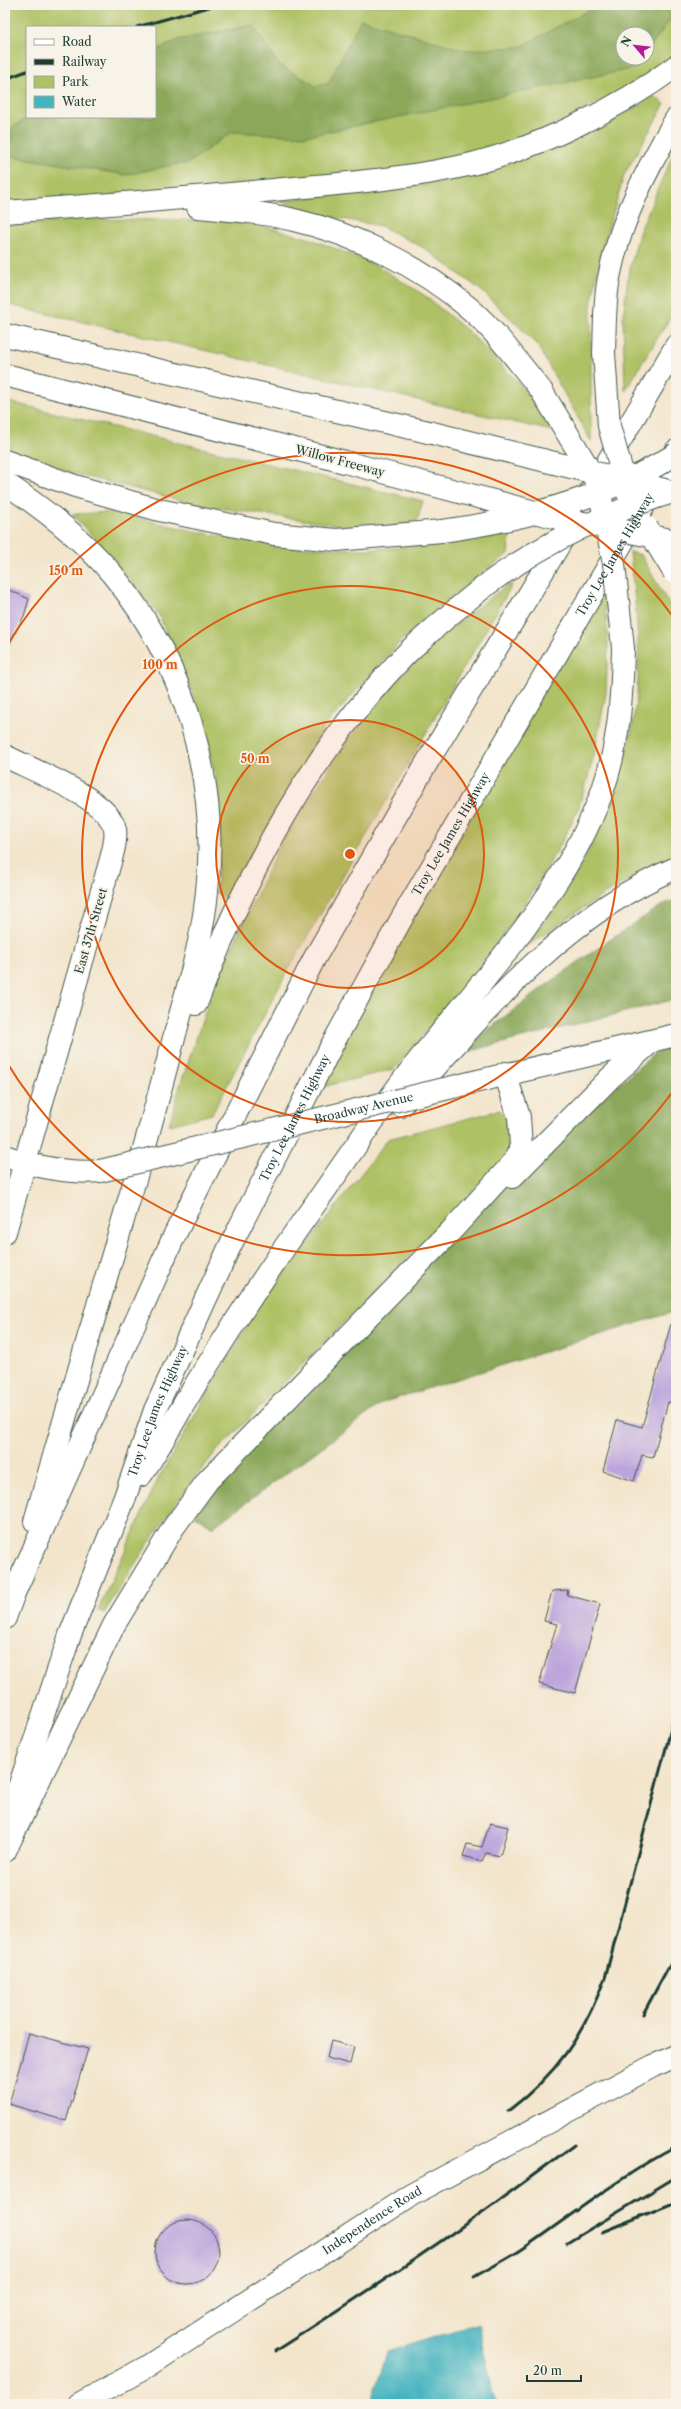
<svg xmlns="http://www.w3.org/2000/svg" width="681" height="2409" viewBox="0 0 681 2409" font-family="'Libre Caslon Text',serif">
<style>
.green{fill:#afc165;stroke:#677f4c;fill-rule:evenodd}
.forest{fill:#8ba75a;stroke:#557247}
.water{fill:#45b4c0;stroke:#32787a}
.building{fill:#bca4dc}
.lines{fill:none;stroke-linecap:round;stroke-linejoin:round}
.minor-casing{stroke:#3f564b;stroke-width:24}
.major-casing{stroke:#3f564b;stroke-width:24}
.highway-casing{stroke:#3f564b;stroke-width:24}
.minor{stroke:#fff;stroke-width:22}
.major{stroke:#fff;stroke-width:22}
.highway{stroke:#fff;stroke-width:22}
.rail{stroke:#1f3d34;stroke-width:3}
.major-bridge-casing{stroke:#3f564b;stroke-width:24;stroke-linecap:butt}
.highway-bridge-casing{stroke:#3f564b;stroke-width:24;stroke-linecap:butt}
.major-bridge{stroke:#fff;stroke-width:22}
.highway-bridge{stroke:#fff;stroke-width:22}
.ring{fill:none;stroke:#de580e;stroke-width:2}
.labels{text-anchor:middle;stroke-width:3.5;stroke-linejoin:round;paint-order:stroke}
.street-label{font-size:12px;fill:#1f3d34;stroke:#f7f3e8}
.centre{fill:#de580e;stroke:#f7f3e8;stroke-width:2}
.ring-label{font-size:12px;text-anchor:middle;font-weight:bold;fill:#de580e;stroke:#f7f3e8;stroke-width:3.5;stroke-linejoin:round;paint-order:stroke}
</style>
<rect width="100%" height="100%" fill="#f7f3e8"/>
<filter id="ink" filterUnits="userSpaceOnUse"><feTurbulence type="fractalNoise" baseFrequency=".025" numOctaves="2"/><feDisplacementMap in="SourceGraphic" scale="8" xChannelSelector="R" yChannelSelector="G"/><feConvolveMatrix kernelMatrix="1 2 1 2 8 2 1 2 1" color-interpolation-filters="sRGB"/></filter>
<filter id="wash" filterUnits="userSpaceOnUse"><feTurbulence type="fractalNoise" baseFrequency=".012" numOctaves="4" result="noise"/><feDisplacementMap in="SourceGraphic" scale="16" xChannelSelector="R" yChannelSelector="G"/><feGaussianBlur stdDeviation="0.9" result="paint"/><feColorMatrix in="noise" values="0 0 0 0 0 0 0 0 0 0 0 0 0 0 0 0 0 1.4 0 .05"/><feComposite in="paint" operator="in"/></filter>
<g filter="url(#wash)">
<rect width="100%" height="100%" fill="#f3e5cc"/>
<path class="green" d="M5,5h671v61l-203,97 -468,49zM27,27h128v90h-128zM623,34h24v24h-24z
M651,95l14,9 -41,71 -22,76 -11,54v136l-55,-98 -54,-52 -58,-43 -43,-22 -60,-11 -43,-14 172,-20 112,-36 80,-41z
M676,147v161l-51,83 -2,-73 5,-41 11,-44z
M88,219l156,2 67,18 63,25 50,31 45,37 56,58 27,41 -547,-127v-78z
M5,401l418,100 -6,20 -38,10 -180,-26 -131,-33 -63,-25z
M116,512c76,21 155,36 234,37 54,1 107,-9 160,-14l-2,19 -48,36 -60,52 -77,86 -96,171 -11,-6 4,-53v-41l-15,-68 -14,-40 -32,-76 -47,-57 -40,-44z
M630,552l11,3 35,62v238c-53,25 -101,58 -149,91 15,-23 33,-44 46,-67 34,-58 62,-133 65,-200 2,-43 -4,-85 -8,-127z
M507,585h5l-224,385 -76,144 -43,11 11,-39 35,-103 66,-140 69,-106 52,-62 45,-44z
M604,587l4,57 -2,49 -12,62 -8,29 -8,26 -19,37 -29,49 -25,36 -56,74 -55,63 -80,20z
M500,1110c19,19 11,30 5,53l-16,12 -275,279c-41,50 -76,104 -110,159l-6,-3 59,-129 97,-168 134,-174z"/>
<path class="forest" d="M607,5h69v6l-29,41v-18h-24v24h20l-7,10 -330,68 -74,-4 -45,32h-10l-51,11 -115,-19v-28l18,-11h126v-66l23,-11 75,-15 25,39 38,22 12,-2 33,-65 103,31 56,-3 67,-36z
M676,900v99l-217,55c65,-55 134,-104 205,-150z
M676,1035v276l-292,91 -171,125 -27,-17 337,-343z"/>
<path class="water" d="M479,2323l16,81h-124l16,-52z"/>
<g id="blocks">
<path class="building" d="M5,588l24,11 -5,17 -19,37z
M672,1320l4,1v82l-8,-1 -15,55 -11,-2 -8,26 -31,-10 14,-51 25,7z
M568,1590l-1,5 33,9 -25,89 -36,-9 18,-60 -13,-3 8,-30z
M490,1823l18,4 -8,29 -14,-3 -4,8 -19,-5 4,-12 15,3z
M29,2033l59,16 -22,72 -57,-17z
M331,2041l23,6 -4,17 -23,-6z
M155 2252a32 32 0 1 1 64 0a32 32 0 1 1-64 0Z"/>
</g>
</g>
<g filter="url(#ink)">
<use href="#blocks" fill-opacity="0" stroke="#3f564b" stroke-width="1"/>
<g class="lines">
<g class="minor-casing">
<g id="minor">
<path d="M5,756c27,14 104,43 110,73 2,11 -3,26 -6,37l-84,296"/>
<path id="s1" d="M79,2404l66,-36 266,-173 242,-129 23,-10"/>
</g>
</g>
<g class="major-casing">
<path id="major" d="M478,1081l198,-46
M5,1156c31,11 62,18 95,15
M5,1232l20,-70"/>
</g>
<g class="highway-casing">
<g id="highway">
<path d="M198,207c32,3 64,5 96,13 64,15 125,46 175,88 28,24 49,54 72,82"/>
<path d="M5,212c86,-6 172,-13 258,-21 70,-7 141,-11 209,-27 68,-17 148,-56 204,-98"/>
<path d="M5,335l419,96"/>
<path d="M604,353c1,-26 0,-54 6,-80 11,-54 38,-106 66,-154"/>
<path d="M5,375l340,87"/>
<path d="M5,461l70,25 84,24 115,24 62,6 106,-9"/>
<path d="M5,483c39,26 78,56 108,92 73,89 108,211 93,326 -5,41 -17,82 -28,122 -13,48 -25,95 -39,143 -35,118 -70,237 -104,355"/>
<path d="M591,490l85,-144"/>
<path d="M196,1004c49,-129 116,-255 214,-354"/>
<path d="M401,1106c81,-91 160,-189 275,-238"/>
<path d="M512,1177l98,-99 42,-37"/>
<path d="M141,1475c21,-31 38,-64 58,-96 38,-61 77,-121 119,-179 33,-46 64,-95 100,-139 65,-82 148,-169 184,-269 17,-46 20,-96 21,-144"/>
<path d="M5,1618l9,-25 161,-359 139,-275 109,-190 145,-239"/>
<path id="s2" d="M5,1829l65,-194 55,-138 30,-87 74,-162 103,-203 71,-129 273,-465"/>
<path d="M5,1851l109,-226 59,-97 35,-48 243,-249 64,-70 6,-15 -2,-29 -14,-44"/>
</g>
</g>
<use href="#minor" class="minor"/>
<use href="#major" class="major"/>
<use href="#highway" class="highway"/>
<path class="rail" d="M137,27l79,-22
M5,79l22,-8
M643,2014l33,-61
M508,2111c49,-37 75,-75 97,-133l71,-268
M602,2232l74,-30
M567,2243l109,-66
M474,2277c17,-10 34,-18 50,-29 51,-35 98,-73 152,-101
M275,2351c103,-65 202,-133 299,-206"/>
<g class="major-bridge-casing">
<g id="major-bridge">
<path id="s3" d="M100,1171l378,-90"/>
</g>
</g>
<g class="highway-bridge-casing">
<path id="highway-bridge" d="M604,353l5,73 19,67
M541,390l57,94 16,80 9,84
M424,431l249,61
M345,462l213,56 118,23
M647,528l27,44
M442,531c81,-11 164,-33 234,-77
M410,650c28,-25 55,-50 86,-72 54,-38 117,-68 180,-87"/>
</g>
<use href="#major-bridge" class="major-bridge"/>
<use href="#highway-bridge" class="highway-bridge"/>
</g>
</g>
<circle cx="350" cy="854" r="134" fill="#de580e" fill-opacity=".12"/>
<g class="ring">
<circle cx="350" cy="854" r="134"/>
<circle cx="350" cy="854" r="268"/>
<path d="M674 1090A401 401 0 0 1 6 1061M6 647A401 401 0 0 1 674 618"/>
</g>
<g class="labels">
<g class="street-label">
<text transform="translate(340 461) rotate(15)" y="4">Willow Freeway</text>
<text dy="4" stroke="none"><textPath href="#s2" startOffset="1417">Troy Lee James Highway</textPath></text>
<text dy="4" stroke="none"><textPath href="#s2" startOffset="1093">Troy Lee James Highway</textPath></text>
<text transform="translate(91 931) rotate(-74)" y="4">East 37th Street</text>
<text dy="4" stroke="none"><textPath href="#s3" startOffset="271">Broadway Avenue</textPath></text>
<text dy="4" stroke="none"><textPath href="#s2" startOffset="769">Troy Lee James Highway</textPath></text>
<text dy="4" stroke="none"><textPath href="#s2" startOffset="445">Troy Lee James Highway</textPath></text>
<text dy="4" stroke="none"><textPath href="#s1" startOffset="346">Independence Road</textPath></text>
</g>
</g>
<circle cx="350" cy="854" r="6" class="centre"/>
<g class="ring-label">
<text x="66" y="575">150 m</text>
<text x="160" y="669">100 m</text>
<text x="255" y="763">50 m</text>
</g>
<rect width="681" height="2409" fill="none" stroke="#f7f3e8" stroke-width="20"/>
<rect x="26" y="26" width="130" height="92" fill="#f7f3e8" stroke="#a1aaa0"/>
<rect x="34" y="39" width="20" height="6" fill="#ffffff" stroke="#a1aaa0"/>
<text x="62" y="46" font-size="12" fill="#1f3d34">Road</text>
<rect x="34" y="59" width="20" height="6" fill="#1f3d34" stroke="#a1aaa0"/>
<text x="62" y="66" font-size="12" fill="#1f3d34">Railway</text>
<rect x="34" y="76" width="20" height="12" fill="#afc165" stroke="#a1aaa0"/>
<text x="62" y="86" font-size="12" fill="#1f3d34">Park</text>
<rect x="34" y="96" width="20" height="12" fill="#45b4c0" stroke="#a1aaa0"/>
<text x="62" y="106" font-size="12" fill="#1f3d34">Water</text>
<g transform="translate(635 46) rotate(298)"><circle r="19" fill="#f7f3e8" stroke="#a1aaa0"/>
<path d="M0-3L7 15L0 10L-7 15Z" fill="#b5179e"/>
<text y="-6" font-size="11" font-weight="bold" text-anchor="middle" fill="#1f3d34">N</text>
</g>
<path d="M527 2375v6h54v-6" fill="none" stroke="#1f3d34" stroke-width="2"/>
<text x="533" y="2375" font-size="12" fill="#1f3d34" stroke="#f7f3e8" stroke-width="3" paint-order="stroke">20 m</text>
</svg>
